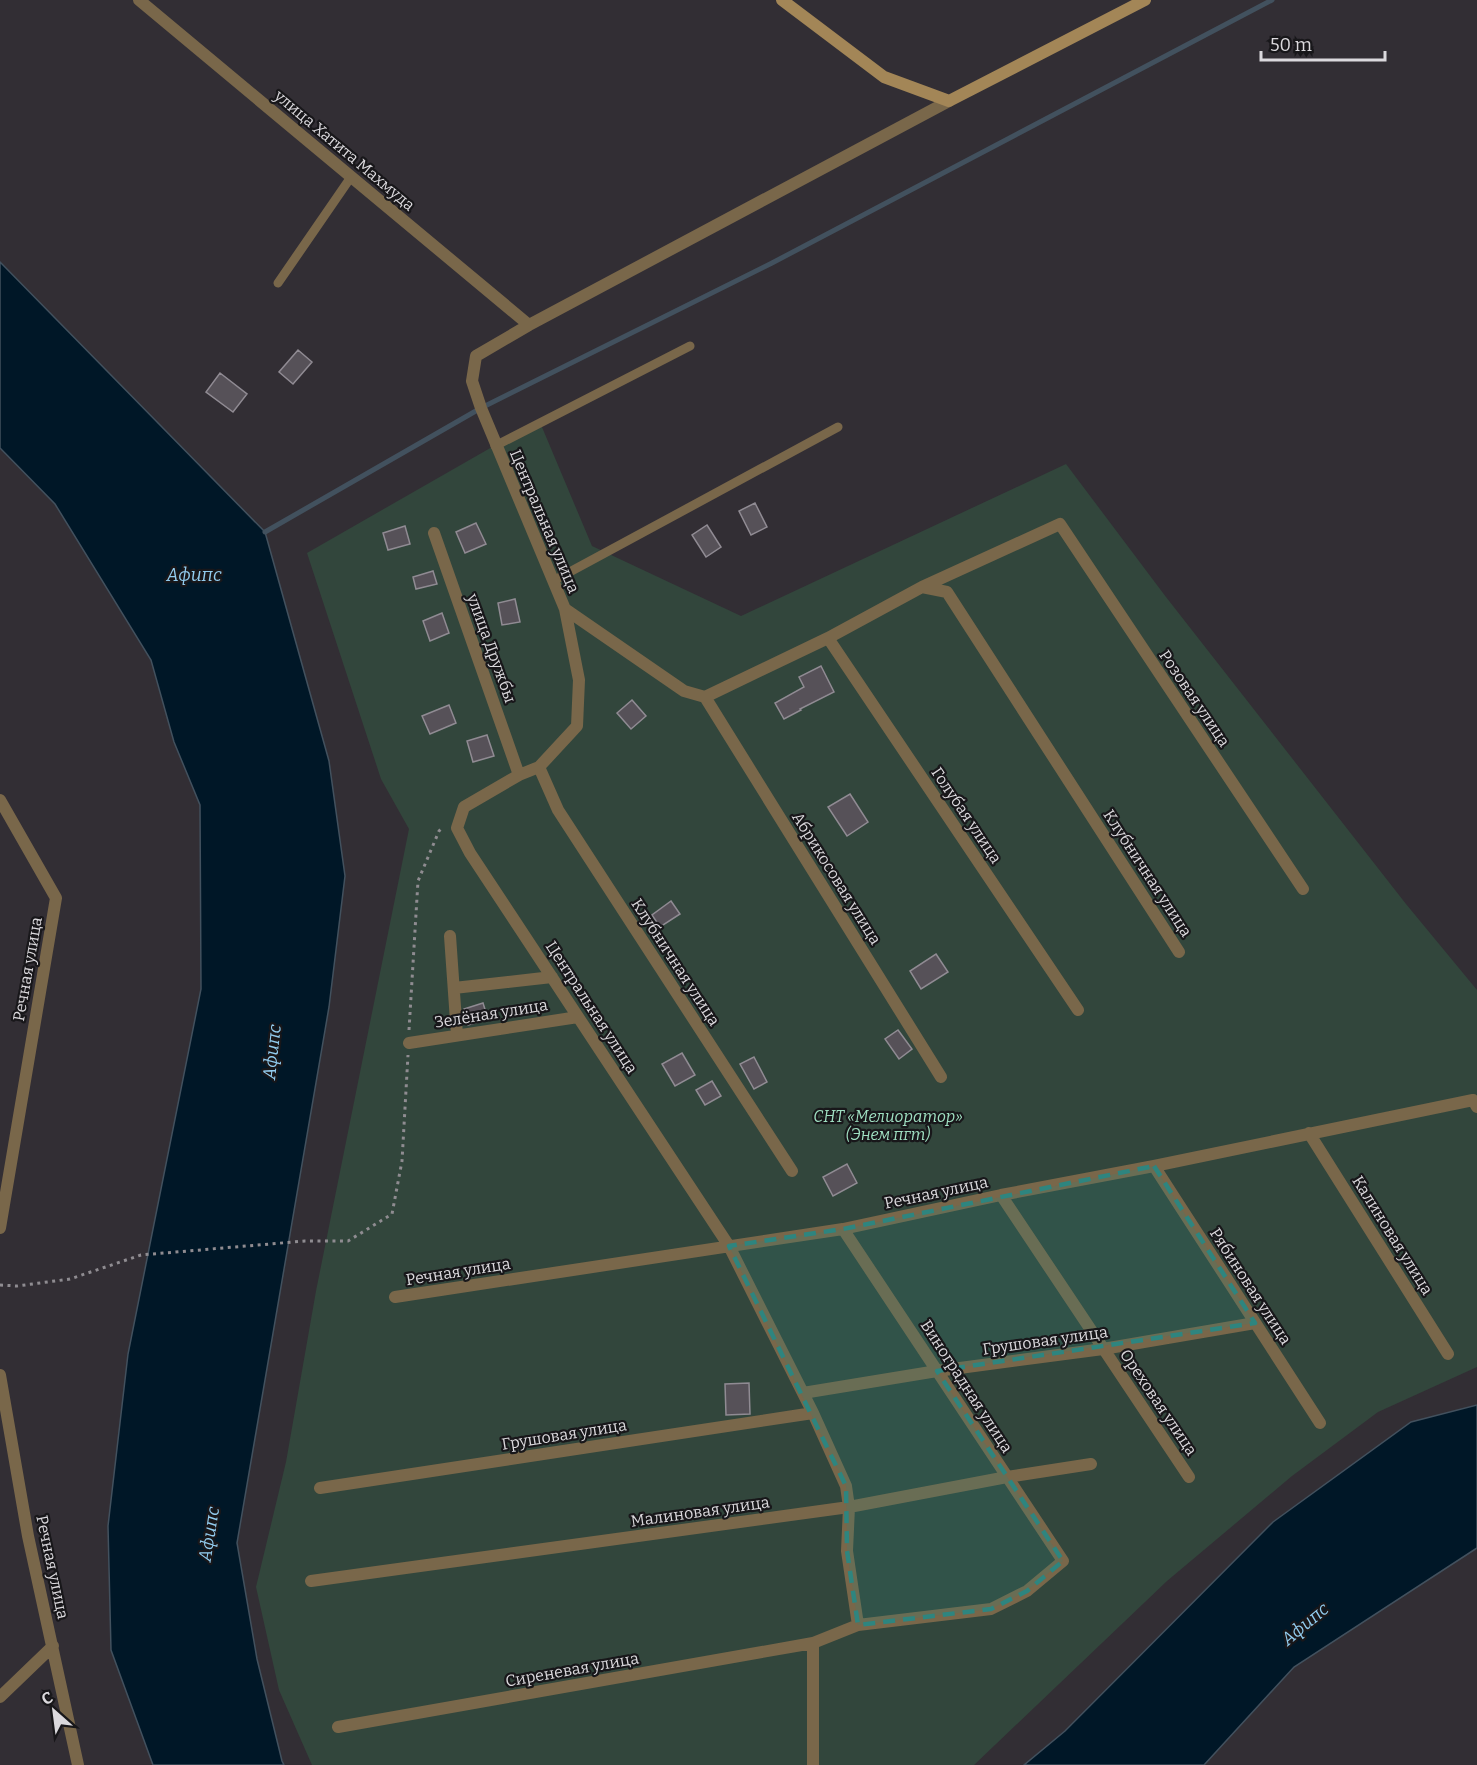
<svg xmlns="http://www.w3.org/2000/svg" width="1477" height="1765" viewBox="0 0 1477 1765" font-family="Bitter,serif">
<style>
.green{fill:#32463c}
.water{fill:#001727;stroke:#42515e;stroke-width:1.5}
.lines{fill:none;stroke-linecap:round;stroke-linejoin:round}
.stream{stroke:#42515e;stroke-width:5}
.building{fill:#565158;stroke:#908b93;stroke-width:1.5}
.path{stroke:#8f8c91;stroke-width:3;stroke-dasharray:3 4.5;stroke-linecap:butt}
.lane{stroke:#79674a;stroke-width:9}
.street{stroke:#79674a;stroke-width:12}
.secondary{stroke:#a38657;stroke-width:12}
.marked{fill:#2e857f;fill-opacity:0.2;stroke:#2e857f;stroke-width:4.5;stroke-dasharray:12 8;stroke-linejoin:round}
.labels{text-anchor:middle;stroke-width:4.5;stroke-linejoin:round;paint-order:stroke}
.street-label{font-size:16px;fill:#dbd9dd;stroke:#18171a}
.park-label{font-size:16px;font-style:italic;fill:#9fdfc1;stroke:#18171a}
.water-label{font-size:18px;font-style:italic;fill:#92ccef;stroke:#18171a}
</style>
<rect width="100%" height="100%" fill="#322e34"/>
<path class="green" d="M539,420l53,126 149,70 325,-152 100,133 240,307 71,86v377l-99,45 -86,64 -125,105 -193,184h-662l-33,-75 -23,-103 30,-125 30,-171 93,-462 -28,-50 -74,-226z"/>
<path class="water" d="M0,262l265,270 64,229 16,115 -16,131 -92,536 20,116 25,102 2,4h-131l-42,-115 -3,-124 20,-172 73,-365 -1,-184 -26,-63 -23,-82 -96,-156 -55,-56z
M1477,1405v143l-183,119 -90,98h-180l41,-34 208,-209 138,-100z"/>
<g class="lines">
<path class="stream" d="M265,532l216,-124 291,-145 500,-263"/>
</g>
<path class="building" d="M298,350l14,12 -19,22 -14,-12z
M220,373l27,21 -14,18 -27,-20z
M755,503l12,24 -16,8 -12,-24z
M476,523l10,21 -21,9 -9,-21z
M707,525l14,22 -15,10 -14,-22z
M405,526l5,18 -22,6 -5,-17z
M433,571l4,13 -21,5 -3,-12z
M515,599l5,23 -18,3 -4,-22z
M442,613l7,20 -19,8 -7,-20z
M821,666l13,26 -34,17 1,1 -17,9 -9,-16 29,-16 -5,-10z
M632,700l14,16 -15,13 -14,-16z
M449,705l7,18 -26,11 -8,-18z
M487,735l7,21 -21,6 -6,-21z
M850,794l18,28 -21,14 -19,-29z
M671,901l9,13 -20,13 -8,-12z
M936,954l12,18 -27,17 -11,-18z
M483,1003l5,16 -20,6 -4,-16z
M898,1030l14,19 -13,10 -14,-20z
M682,1053l13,22 -20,11 -13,-22z
M754,1057l13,25 -13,7 -14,-25z
M712,1081l9,15 -16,9 -9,-15z
M847,1164l10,19 -24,13 -10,-19z
M749,1383l1,31 -24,1 -1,-31z"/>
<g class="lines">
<path class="path" d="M409,1030l9,-149 21,-50 4,-4
M0,1285l17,1 53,-7 71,-24 164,-14h43l44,-27 10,-53 6,-106"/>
<path class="lane" d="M278,283l73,-106
M495,446l195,-100
M553,581l285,-154"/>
<path class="street" d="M139,0l390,325
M434,533l85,242
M922,587l25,5 232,360
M565,609l119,82 21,6 123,-59 94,-51 138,-63 243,365
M828,638l250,372
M705,697l236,380
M539,767l19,43 234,361
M0,800l56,98 -56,330
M450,936l7,99
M454,988l98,-11
M409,1043l169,-26
M1309,1133l139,221
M1154,1166l166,257
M1001,1195l188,282
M843,1229l220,332 -36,30 -36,18 -133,16
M395,1297l448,-68 158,-34 153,-29 319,-66 4,7
M0,1375l28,161 50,229
M803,1393l134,-22 166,-22 152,-26
M320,1488l493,-75
M311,1581l538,-74 158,-30 84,-13
M0,1697l53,-51
M338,1727l475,-84
M813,1765v-122l45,-18 -11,-74 2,-44 -3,-21 -33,-73 -84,-167 -259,-393 -13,-25 7,-21 55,-32 20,-8 38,-41 2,-46 -14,-71 -84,-201 -9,-27 4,-25 53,-31 420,-224"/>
<path class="secondary" d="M782,0l102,77 65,24 196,-101"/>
</g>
<path class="marked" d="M1154,1166l101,157 -318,48 126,190 -36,30 -36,18 -133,16 -11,-74 -1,-65 -117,-240 114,-17z"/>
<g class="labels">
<g class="street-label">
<text transform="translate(345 150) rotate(40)" y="6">улица Хатита Махмуда</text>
<text transform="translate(545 521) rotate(67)" y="6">Центральная улица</text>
<text transform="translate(492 648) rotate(70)" y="6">улица Дружбы</text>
<text transform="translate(1195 698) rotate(56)" y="6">Розовая улица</text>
<text transform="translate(967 815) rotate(56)" y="6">Голубая улица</text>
<text transform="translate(1148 873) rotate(57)" y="6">Клубничная улица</text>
<text transform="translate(837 878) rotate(58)" y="6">Абрикосовая улица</text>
<text transform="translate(676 962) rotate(57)" y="6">Клубничная улица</text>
<text transform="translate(27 969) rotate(-80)" y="6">Речная улица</text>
<text transform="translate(592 1007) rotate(57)" y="6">Центральная улица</text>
<text transform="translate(491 1013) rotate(-9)" y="6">Зелёная улица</text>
<text transform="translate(936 1192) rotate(-12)" y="6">Речная улица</text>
<text transform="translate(1393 1235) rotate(58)" y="6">Калиновая улица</text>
<text transform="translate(458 1271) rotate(-9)" y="6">Речная улица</text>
<text transform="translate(1251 1286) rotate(57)" y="6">Рябиновая улица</text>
<text transform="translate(1045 1340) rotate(-8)" y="6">Грушовая улица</text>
<text transform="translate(967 1386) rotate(57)" y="6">Виноградная улица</text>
<text transform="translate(1159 1402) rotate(56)" y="6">Ореховая улица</text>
<text transform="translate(564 1434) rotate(-9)" y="6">Грушовая улица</text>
<text transform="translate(700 1511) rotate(-8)" y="6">Малиновая улица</text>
<text transform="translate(53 1567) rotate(78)" y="6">Речная улица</text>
<text transform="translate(572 1669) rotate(-10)" y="6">Сиреневая улица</text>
</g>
<g class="park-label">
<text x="888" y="1122">СНТ «Мелиоратор»<tspan x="888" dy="18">(Энем пгт)</tspan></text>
</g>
<g class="water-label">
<text x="194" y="581">Афипс</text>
<text transform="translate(272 1052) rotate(-84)" y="6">Афипс</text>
<text transform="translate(209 1534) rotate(-81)" y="6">Афипс</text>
<text transform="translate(1305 1624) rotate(-40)" y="6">Афипс</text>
</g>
</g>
<g transform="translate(54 1711) rotate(332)" stroke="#18171a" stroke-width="4.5" paint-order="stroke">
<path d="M0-4.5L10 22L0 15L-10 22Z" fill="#dbd9dd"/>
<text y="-9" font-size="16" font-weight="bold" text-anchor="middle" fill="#dbd9dd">С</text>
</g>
<path d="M1261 51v9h124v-9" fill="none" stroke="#dbd9dd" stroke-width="3"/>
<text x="1270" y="51" font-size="18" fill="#dbd9dd" stroke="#18171a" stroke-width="4.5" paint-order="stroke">50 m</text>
</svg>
